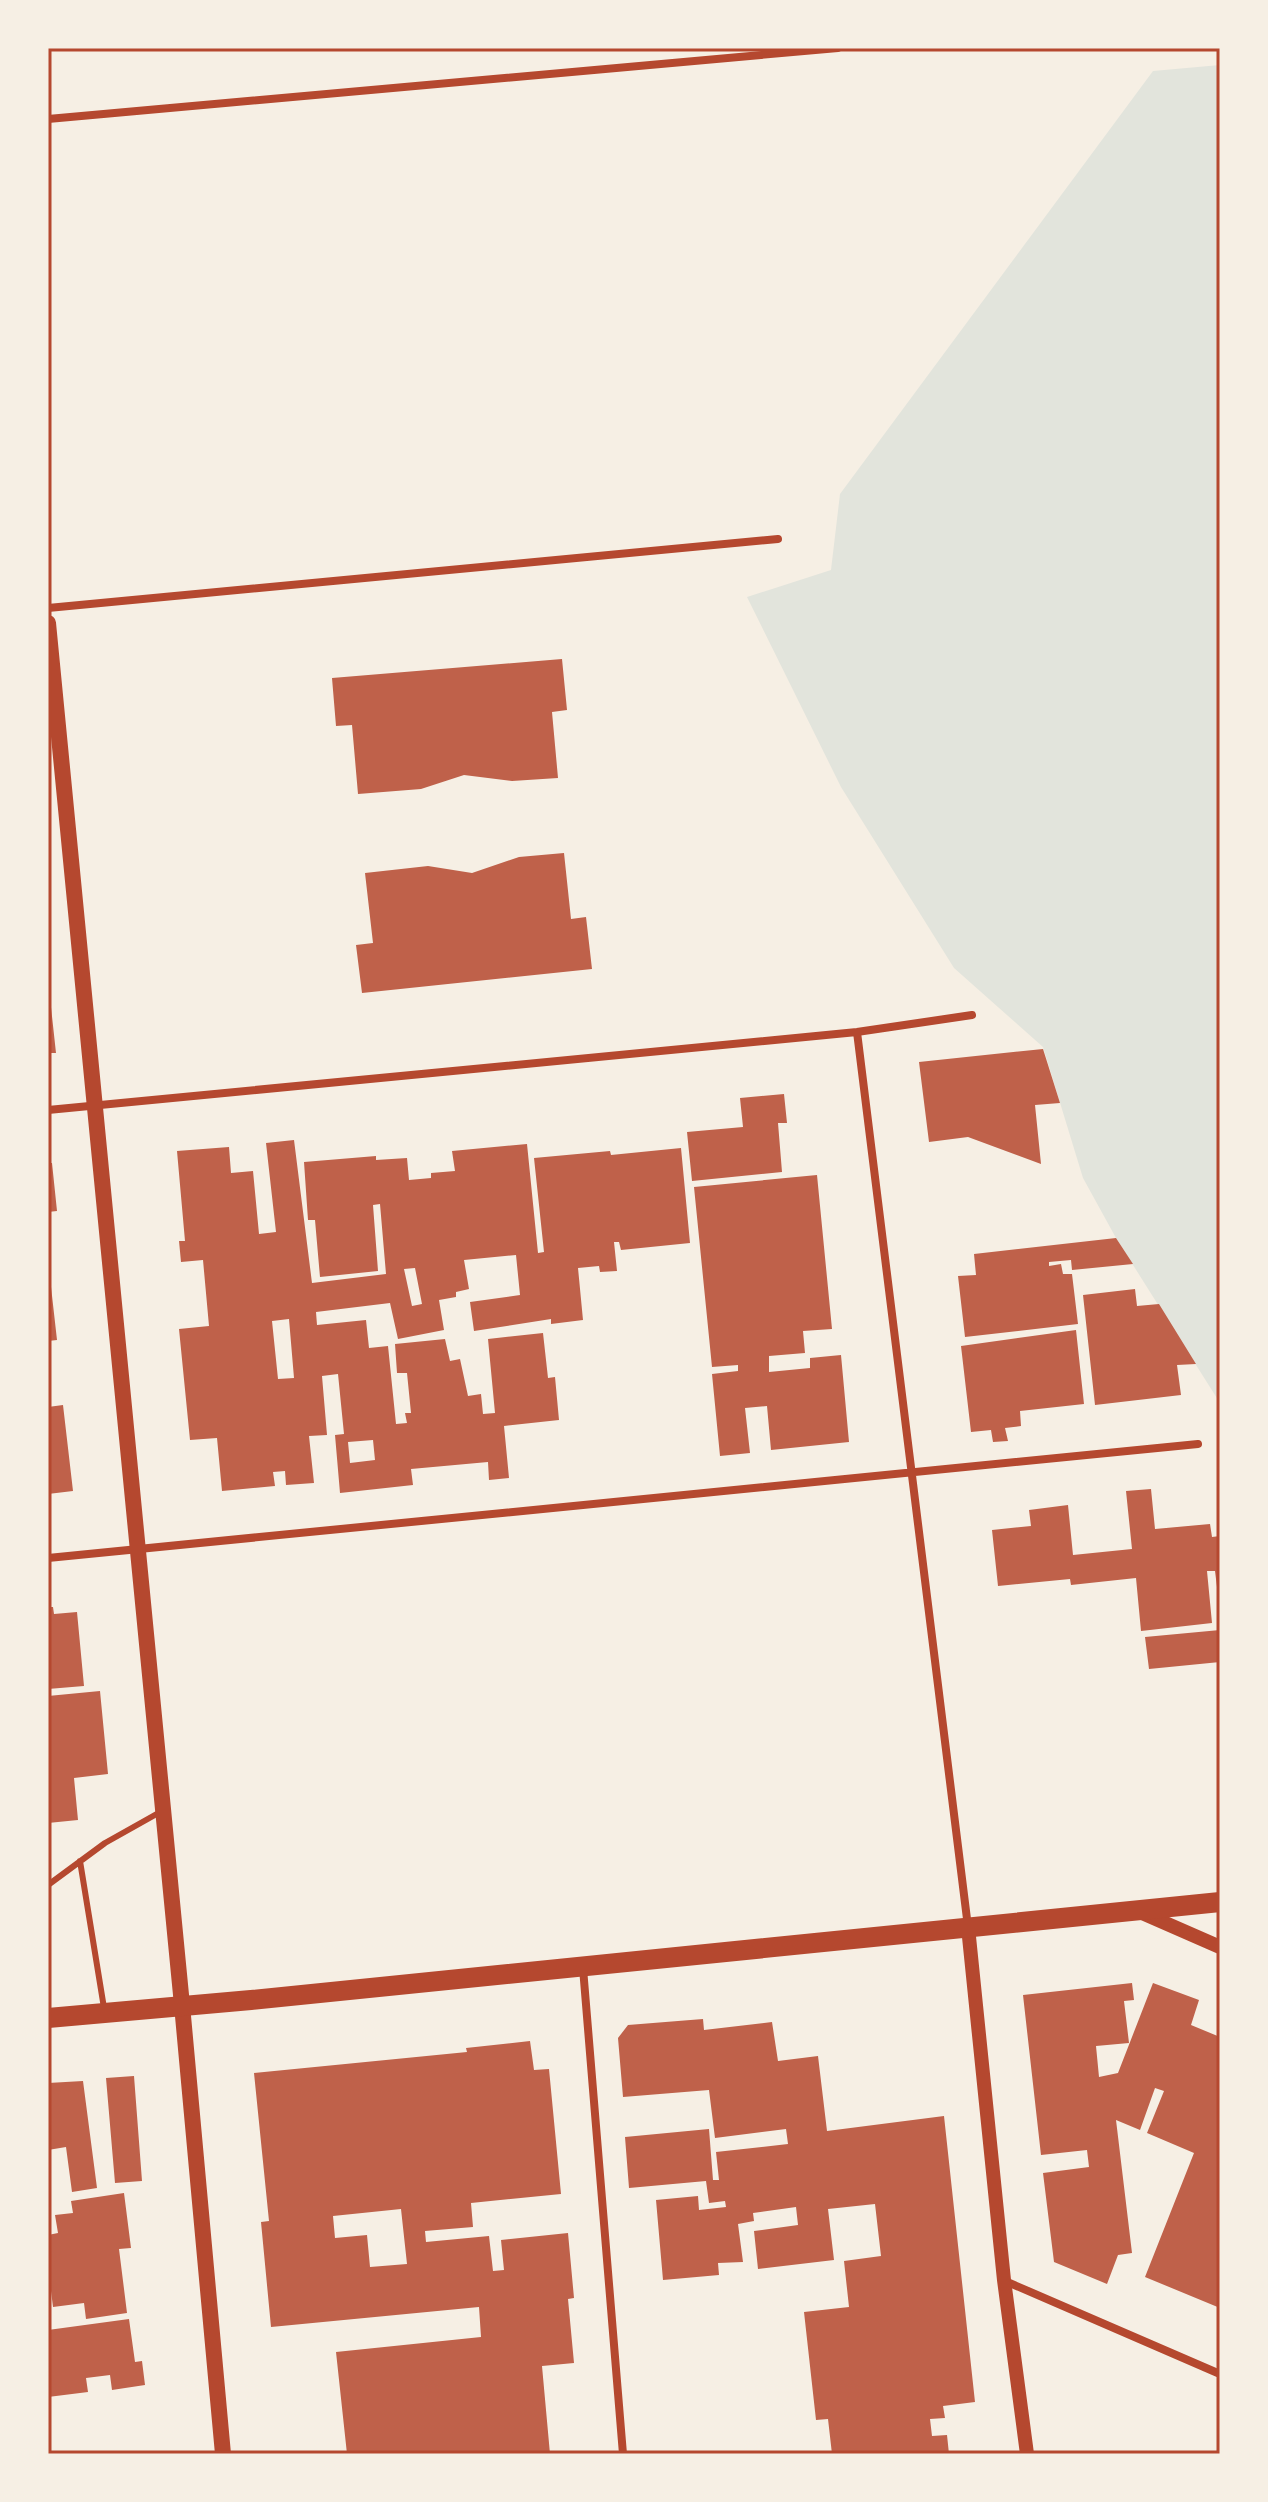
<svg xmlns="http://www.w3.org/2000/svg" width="1268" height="2502" viewBox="0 0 1268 2502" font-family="'Noto Sans',sans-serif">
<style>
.green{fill:#e2e4dc}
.building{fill:#bf614a;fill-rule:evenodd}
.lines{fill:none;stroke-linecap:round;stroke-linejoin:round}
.service{stroke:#b5482f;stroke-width:6}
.minor{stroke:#b5482f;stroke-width:8}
.tertiary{stroke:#b5482f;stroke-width:14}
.secondary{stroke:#b5482f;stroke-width:16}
.primary{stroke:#b5482f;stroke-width:20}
.neatline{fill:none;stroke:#b5482f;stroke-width:3}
</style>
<rect width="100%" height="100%" fill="#f6efe4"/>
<path class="green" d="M1220,65v1338l-104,-165 -33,-60 -40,-131 -89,-79 -113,-181 -94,-190 84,-27 9,-76 313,-423z"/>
<path class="building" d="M562,659l5,51 -15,2 6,66 -46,3 -48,-6 -43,14 -63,5 -6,-69 -16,1 -4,-48z
M564,853l7,66 15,-2 6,52 -230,24 -6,-48 17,-2 -8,-70 63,-7 44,7 47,-16z
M48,998h2l6,55h-8z
M1043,1049l17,54 -25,2 6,59 -73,-27 -39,5 -10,-80z
M784,1094l3,29h-9l4,49 -90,9 -5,-49 56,-5 -3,-29z
M294,1140l18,143 74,-9 -6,-70 -7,1 5,66 -58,6 -5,-57h-7l-4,-58 72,-6v4l31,-2 2,22 22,-2v-5l24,-2 -3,-20 75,-7 11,109 6,-1 -10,-94 76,-7 1,4 70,-7 9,95 -69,7 -2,-8h-5l3,29 -17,1 -1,-6 -21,2 5,52 -32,4v-5l-77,12 -4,-29 50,-7 -4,-40 -52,5 5,29 -13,3v5l-17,3 5,30 -46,9 -8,-36 -74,9 1,13 49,-5 3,28 19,-2 8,78 11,-1 -2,-10h6l-4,-40h-10l-2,-29 50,-5 5,22 10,-2 8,37 13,-2 2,20 12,-1 -7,-74 55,-6 5,45 7,-1 4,43 -55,6 5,52 -20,2 -1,-18 -77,7 2,16 -73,8 -5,-58 9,-1 -6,-60 -16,2 5,59 -18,1 5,47 -28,2 -1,-14 -12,1 2,14 -53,5 -5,-53 -27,2 -11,-111 30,-3 -6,-66 -22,2 -2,-21h6l-8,-90 52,-4 2,26 22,-2 6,63 17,-2 -10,-89zM415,1268l7,36 -10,2 -8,-37zM289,1319l5,59 -16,1 -6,-58zM373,1440l2,20 -25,3 -2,-21z
M48,1163h4l5,48 -9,1z
M817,1175l15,154 -29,2 2,22 -36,3v16l41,-4v-10l31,-3 8,87 -78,8 -4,-44 -22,2 5,45 -30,3 -8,-82 26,-3v-6l-26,2 -18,-180z
M1116,1238l17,26 -61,6 -1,-10 -22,2v4l12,-2 2,10h9l6,50 -113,13 -7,-61 18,-1 -2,-21z
M48,1278h2l7,62 -9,1z
M1135,1289l2,17 22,-2 37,60 -19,1 4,30 -86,10 -12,-110z
M1076,1330l8,74 -64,7 1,15 -16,2 3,13 -15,1 -2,-12 -20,2 -10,-86z
M63,1405l10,86 -25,3v-87z
M1151,1489l4,40 55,-5 2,13 8,-1v59h-2l-3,-24h-8l5,52 -71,8 -5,-53 -65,7 -1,-6 -72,7 -6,-56 39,-4 -2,-16 39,-5 5,50 59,-6 -6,-58z
M48,1607h5l1,7 23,-2 7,74 -36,3z
M1220,1630v32l-71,7 -4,-32z
M100,1691l8,83 -34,4 4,42 -30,3v-127z
M1132,1983l2,17 -10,1 5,42 -33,3 3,31 19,-4 35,-90 46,17 -8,25 29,12v271l-75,-31 49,-124 -47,-20 17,-42 -9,-3 -15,42 -24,-10 16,133 -14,2 -11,29 -53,-22 -11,-89 46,-6 -2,-17 -46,5 -18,-160z
M703,2019l1,11 68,-8 6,39 40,-5 9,75 117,-15 31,286 -32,4 2,12 -15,1 2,17 15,-1 2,19h-117l-4,-35 -12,1 -12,-108 45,-5 -5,-46 37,-5 -6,-52 -47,5 6,51 -76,9 -4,-38 44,-6 -2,-18 -43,6 1,8 -16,3 5,38 -25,1 1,12 -56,5 -7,-80 42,-4 1,14 27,-3 -1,-6 -16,2 -3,-22 -77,7 -4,-51 84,-8 4,51h6l-3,-28 72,-8 -2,-15 -71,9 -6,-48 -86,7 -5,-59 10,-13z
M530,2041l4,29 15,-1 12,125 -90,9 2,24 -48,4 1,11 63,-6 4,35 11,-1 -3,-30 67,-7 6,65 -6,1 6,64 -32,3 8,88h-203l-11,-102 145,-15 -2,-30 -208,20 -10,-105 8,-1 -15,-148 213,-21 -1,-4zM401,2209l6,55 -37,3 -3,-32 -32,3 -2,-22z
M134,2076l8,105 -27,2 -9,-105z
M83,2081l14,107 -25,4 -6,-45 -18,3v-67z
M124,2193l7,55 -12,1 8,64 -41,6 -2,-16 -31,4 -3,-24 -2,1v-49l10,-2 -3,-18 18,-2 -2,-12z
M129,2319l6,43 7,-1 3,24 -33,5 -2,-15 -24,3 2,14 -40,5v-67z"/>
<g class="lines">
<path class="service" d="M80,1861l24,147
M48,1885l57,-42 57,-32"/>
<path class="minor" d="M48,119l790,-71
M48,608l730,-69
M857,1032l111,895
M48,1110l809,-78 115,-17
M48,1558l1150,-114
M583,1968l40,486
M1005,2281l215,93"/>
<path class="tertiary" d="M1140,1912l80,35
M968,1927l36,353 23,174"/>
<path class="secondary" d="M48,623l134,1382 41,449"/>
<path class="primary" d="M48,2018l203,-18 969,-98"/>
</g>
<rect width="1268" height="2502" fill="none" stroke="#f6efe4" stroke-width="100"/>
<rect x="50" y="50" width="1168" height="2402" class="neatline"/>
</svg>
